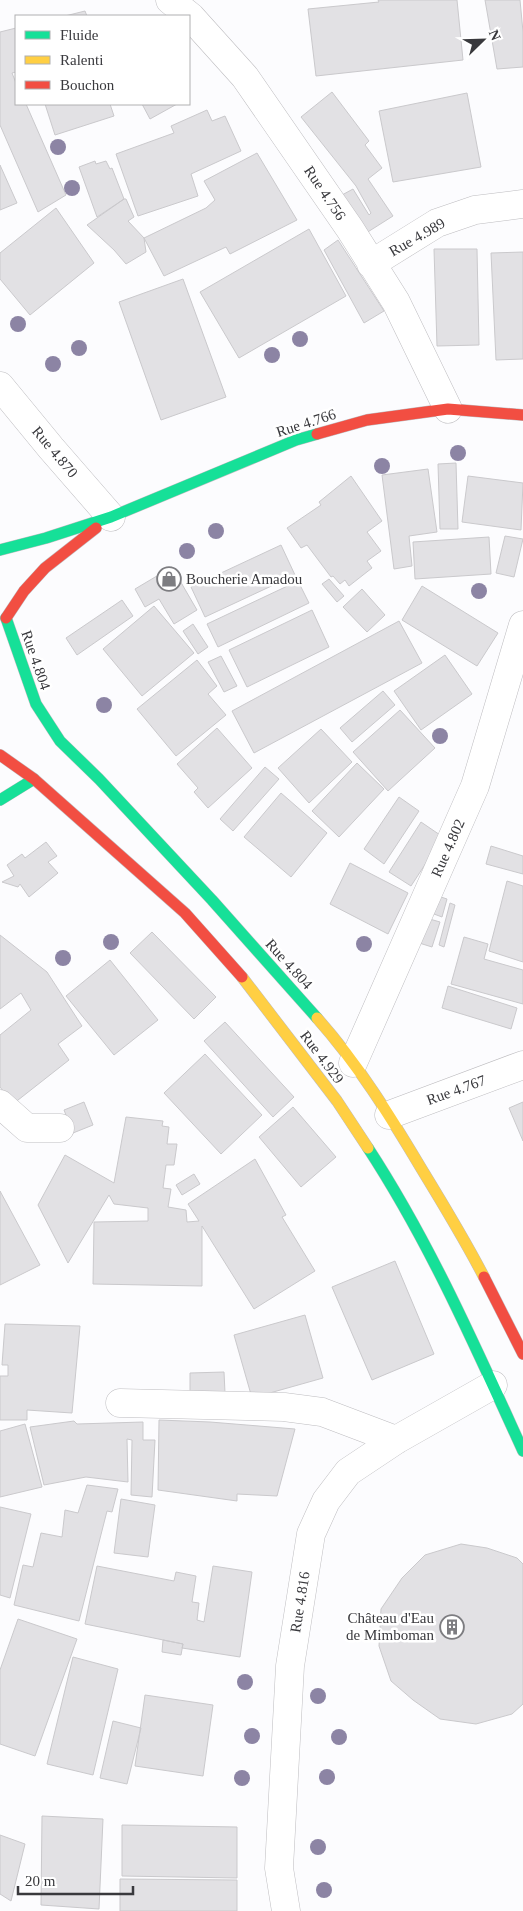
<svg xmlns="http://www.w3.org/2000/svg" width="523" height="1911" viewBox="0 0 523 1911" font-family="Georgia,serif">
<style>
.building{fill:#e2e1e4;stroke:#cac9cc}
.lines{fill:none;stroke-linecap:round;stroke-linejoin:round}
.street-casing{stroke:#bebdc0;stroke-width:29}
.fast-casing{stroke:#bebdc0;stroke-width:12}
.slow-casing{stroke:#bebdc0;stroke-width:12}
.jam-casing{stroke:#bebdc0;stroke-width:12}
.street{stroke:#fff;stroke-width:28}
.fast{stroke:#16e098;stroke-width:11}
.slow{stroke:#ffcf43;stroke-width:11}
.jam{stroke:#f24e42;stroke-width:11}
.tree{fill:#8c84a4}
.labels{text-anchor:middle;stroke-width:5;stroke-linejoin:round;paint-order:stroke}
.street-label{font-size:15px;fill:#39393d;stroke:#fff}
.poi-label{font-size:15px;fill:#39393d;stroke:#fff;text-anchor:start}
</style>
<rect width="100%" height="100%" fill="#fcfcfe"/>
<path class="building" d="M378,0h79l6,60 -147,16 -8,-67 71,-7z
M485,0h35l3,32v35l-26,2z
M85,11l2,5h-22z
M16,28v44l-4,1 4,10v21h10l40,91 -28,17 -38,-87v-93z
M332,92l37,49 -4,4 17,23 -14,11 25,37 -30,19 -21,-40 11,-6 16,26 2,-2 -15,-27 -55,-69z
M467,93l14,74 -88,15 -14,-71z
M45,104h65l4,12 -59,19z
M142,104h35l-27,15z
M207,110l5,11 13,-5 16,35 -50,23 7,22 -60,20 -22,-62 58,-21 -3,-7z
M257,153l40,67 -67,34 -4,-7 -62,29 -20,-38 62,-30 9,-8 -11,-19z
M95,161l1,3 10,-3 4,8 2,-1 12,31 -27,18 -18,-50z
M0,165l17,38 -17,7z
M124,199h2l8,18 -6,4 16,17 2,14 -20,12 -12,-14 -27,-25z
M56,208l38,55 -64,52 -30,-36v-26z
M309,229l37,67 -107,62 -39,-66z
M338,240l46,71 -20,12 -40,-73z
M434,249h43l2,96 -42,1z
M523,252v107l-27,1 -5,-107z
M183,279l43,118 -65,23 -42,-118z
M456,463l2,66h-18l-2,-65z
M428,469l9,63 -28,4 3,30 -18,3 -12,-94z
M351,476l31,45 -15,11 14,19 -14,10 5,7 -23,18 -4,-6 -5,4 -7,-8 -2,1 -24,-32 -6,3 -14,-20 34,-23 -2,-3z
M468,476l55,7 -2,47 -59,-8z
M505,536l18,3 -9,38 -18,-4z
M489,537l2,37 -76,5 -2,-37z
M281,545l14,30 -90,42 -14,-30z
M172,567l25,43 -23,14 -15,-25 -14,8 -10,-18z
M329,579l15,17 -7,6 -15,-18z
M298,581l11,22 -91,44 -11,-23z
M422,586l76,47 -21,33 -75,-46z
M362,589l23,26 -18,17 -24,-25z
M122,600l11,16 -56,39 -11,-17z
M154,606l40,47 -52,43 -39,-47z
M312,610l17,37 -82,40 -18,-37z
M399,621l23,42 -168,90 -22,-42z
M193,624l15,23 -10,7 -15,-23z
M445,655l27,39 -51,36 -27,-39z
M221,656l16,30 -13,6 -16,-30z
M197,660l20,26 -9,8 18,21 -50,41 -39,-47z
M383,691l12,14 -43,37 -12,-14z
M400,710l35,38 -47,43 -35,-39z
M217,728l35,40 -44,40 -14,-16 4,-4 -21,-24z
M321,729l31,33 -43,41 -31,-35z
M357,763l27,26 -45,48 -27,-26z
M265,767l14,12 -46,52 -13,-12z
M281,793l46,40 -36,44 -47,-40z
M399,797l20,14 -35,53 -20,-15z
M421,822l22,15 -32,49 -22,-14z
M46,842l11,14 -9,6 10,11 -29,24 -9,-13 -2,3 -16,-5 12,-6 -7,-11 15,-11 3,4z
M491,846l32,10v18l-37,-10z
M350,863l58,30 -20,41 -58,-30z
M507,881l16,5v76l-34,-11z
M432,894l15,5 -5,18 -16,-6z
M450,903l5,2 -11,42 -5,-2z
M423,917l17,5 -8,25 -16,-5z
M152,932l64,65 -22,22 -64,-66z
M0,935l47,37 35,54 -24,18 11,16 -56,44 -13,-17v-52l31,-25 -10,-17 -21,16z
M464,937l24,7 -4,15 39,11v34l-72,-20z
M110,960l48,60 -44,35 -48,-59z
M448,986l69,22 -6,21 -69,-21z
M225,1022l69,75 -21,20 -69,-76z
M205,1054l57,61 -41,39 -57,-61z
M84,1102l9,23 -20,8 -9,-23z
M523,1102v39l-14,-33z
M293,1107l43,50 -35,30 -42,-50z
M126,1117l37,4 -1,5 7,1 -2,17h10l-3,21h-8l-3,23 8,1 -3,18 18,3 1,12 12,-1 -11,-17 67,-45 31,56 -4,2 33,54 -61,38 -52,-83v60l-109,-2 1,-62 54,-1v-13l-34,-4 -5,-9 -41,68 -30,-58 27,-50 49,28z
M194,1174l6,10 -18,11 -6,-10z
M0,1191l40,74 -40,20z
M395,1261l39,93 -62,26 -40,-93z
M305,1315l18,63 -71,20 -18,-63z
M5,1324l75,2 -8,87 -45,-3v10h-27v-44h8v-11h-6z
M224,1372l1,21 -35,1v-21z
M159,1420l51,2 85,7 -18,67 -40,-2v7l-79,-11z
M74,1421l3,3 66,-2v18h12l-3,57 -21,-2 1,-55 -5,-1 1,43 -42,-5 -42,8 -14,-58z
M25,1424l17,63 -42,10v-66z
M87,1485l31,4 -6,23 -5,-1 -28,110 -65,-16 9,-40 10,2 8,-34 21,4 3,-27 13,3z
M121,1499l34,6 -7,52 -34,-4z
M0,1507l31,7 -21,84 -10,-3z
M461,1544l26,4 30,10 6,6v140l-11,10 -36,10 -36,-5 -27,-19 -22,-19 -12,-35 2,-37 21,-31 23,-23z
M97,1566l77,15 2,-9 20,4 -4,26 7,1 -2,17 7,2 9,-56 39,6 -12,85 -58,-9 1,-4 -98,-20z
M18,1619l59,20 -42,117 -35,-12v-74z
M163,1640l20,4 -2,11 -19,-3z
M73,1657l45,12 -25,106 -46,-11z
M145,1695l68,10 -10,71 -68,-10z
M113,1721l28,7 -14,56 -27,-6z
M42,1816l61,3 -4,90 -58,-4z
M122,1825l115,2v51l-115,-2z
M0,1835l25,9 -14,57 -11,-7z
M120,1879l117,1v31h-117z"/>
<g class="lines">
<g class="street-casing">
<path id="street" d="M170,0l21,17 54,60 105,152 46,73 52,107
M371,264l66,-41 38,-13 48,-6
M0,386l51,62 60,69
M353,1063l122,-277 48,-161
M0,1104l27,24h33
M389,1115l134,-50
M120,1403l164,4 38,5 74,28
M286,1911l-7,-43 11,-202 21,-132 15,-33 22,-29 48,-32 97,-55"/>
</g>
<g class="fast-casing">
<path id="fast" d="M0,550l46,-12 65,-21 185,-77 21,-6
M6,618l30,86 24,37 39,38 113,121 105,118
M0,800l34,-21
M368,1148c62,95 108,200 155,303"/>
</g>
<g class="slow-casing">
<path id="slow" d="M242,977l95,124 31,47
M317,1018c41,46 73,98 104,150 22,36 44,72 63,109"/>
</g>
<g class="jam-casing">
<path id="jam" d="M317,434l50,-14 81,-11 75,6
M6,618l18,-27 21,-23 51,-40
M0,755l34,24 151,134 57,64
M484,1277l39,77"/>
</g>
<use href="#street" class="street"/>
<use href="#fast" class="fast"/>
<use href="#slow" class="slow"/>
<use href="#jam" class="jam"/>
</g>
<g class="tree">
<circle cx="58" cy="147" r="8"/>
<circle cx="72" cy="188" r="8"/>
<circle cx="18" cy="324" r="8"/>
<circle cx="300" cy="339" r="8"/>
<circle cx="79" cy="348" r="8"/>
<circle cx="272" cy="355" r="8"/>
<circle cx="53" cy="364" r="8"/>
<circle cx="458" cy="453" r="8"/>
<circle cx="382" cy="466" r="8"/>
<circle cx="216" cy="531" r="8"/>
<circle cx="187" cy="551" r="8"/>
<circle cx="479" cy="591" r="8"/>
<circle cx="104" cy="705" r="8"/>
<circle cx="440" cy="736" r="8"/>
<circle cx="111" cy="942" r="8"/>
<circle cx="364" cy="944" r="8"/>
<circle cx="63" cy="958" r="8"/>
<circle cx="245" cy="1682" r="8"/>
<circle cx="318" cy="1696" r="8"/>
<circle cx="252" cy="1736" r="8"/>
<circle cx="339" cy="1737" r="8"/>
<circle cx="327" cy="1777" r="8"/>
<circle cx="242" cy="1778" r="8"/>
<circle cx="318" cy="1847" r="8"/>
<circle cx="324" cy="1890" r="8"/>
</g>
<defs>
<g id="shop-ring" transform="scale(1.25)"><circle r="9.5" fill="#fff" stroke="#7d7d81" stroke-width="1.5"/><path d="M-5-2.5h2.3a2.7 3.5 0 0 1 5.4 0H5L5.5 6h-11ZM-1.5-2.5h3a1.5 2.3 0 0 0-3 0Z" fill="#7d7d81"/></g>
<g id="building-ring" transform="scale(1.25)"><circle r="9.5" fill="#fff" stroke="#7d7d81" stroke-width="1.5"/><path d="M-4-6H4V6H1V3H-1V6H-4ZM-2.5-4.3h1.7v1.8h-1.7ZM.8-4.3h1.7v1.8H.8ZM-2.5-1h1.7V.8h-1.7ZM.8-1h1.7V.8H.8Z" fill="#7d7d81"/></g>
</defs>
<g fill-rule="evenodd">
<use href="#shop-ring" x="169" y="579"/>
<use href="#building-ring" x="452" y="1627"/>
</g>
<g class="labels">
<g class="street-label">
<text transform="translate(325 193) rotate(56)" y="5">Rue 4.756</text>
<text transform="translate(417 237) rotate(-30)" y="5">Rue 4.989</text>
<text transform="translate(306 423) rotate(-18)" y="5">Rue 4.766</text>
<text transform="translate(55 452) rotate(50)" y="5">Rue 4.870</text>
<text transform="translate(36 660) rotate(71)" y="5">Rue 4.804</text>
<text transform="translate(448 848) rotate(-66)" y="5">Rue 4.802</text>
<text transform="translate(289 964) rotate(48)" y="5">Rue 4.804</text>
<text transform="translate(322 1057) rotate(53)" y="5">Rue 4.929</text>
<text transform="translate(456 1090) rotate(-20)" y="5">Rue 4.767</text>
<text transform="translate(300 1602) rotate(-81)" y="5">Rue 4.816</text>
</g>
<g class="poi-label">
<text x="186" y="584">Boucherie Amadou</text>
<text x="434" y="1623" text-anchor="end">Château d'Eau<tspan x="434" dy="17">de Mimboman</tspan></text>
</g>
</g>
<rect x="15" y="15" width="175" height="90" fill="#ffffff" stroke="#b0b0b1"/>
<rect x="25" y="31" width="25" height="8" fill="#16e098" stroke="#b0b0b1"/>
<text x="60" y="40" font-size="15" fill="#39393d">Fluide</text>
<rect x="25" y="56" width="25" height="8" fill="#ffcf43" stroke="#b0b0b1"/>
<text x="60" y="65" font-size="15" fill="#39393d">Ralenti</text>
<rect x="25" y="81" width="25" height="8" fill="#f24e42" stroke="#b0b0b1"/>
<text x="60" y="90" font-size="15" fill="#39393d">Bouchon</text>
<g transform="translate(483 40) rotate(67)" stroke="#ffffff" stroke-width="4" paint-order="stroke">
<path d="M0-4L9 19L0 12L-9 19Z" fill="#39393d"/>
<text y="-8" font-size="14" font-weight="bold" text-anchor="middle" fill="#39393d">N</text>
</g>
<path d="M18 1886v8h115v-8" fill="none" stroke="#39393d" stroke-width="2.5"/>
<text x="25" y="1886" font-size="15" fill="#39393d" stroke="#ffffff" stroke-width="4" paint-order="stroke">20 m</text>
</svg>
